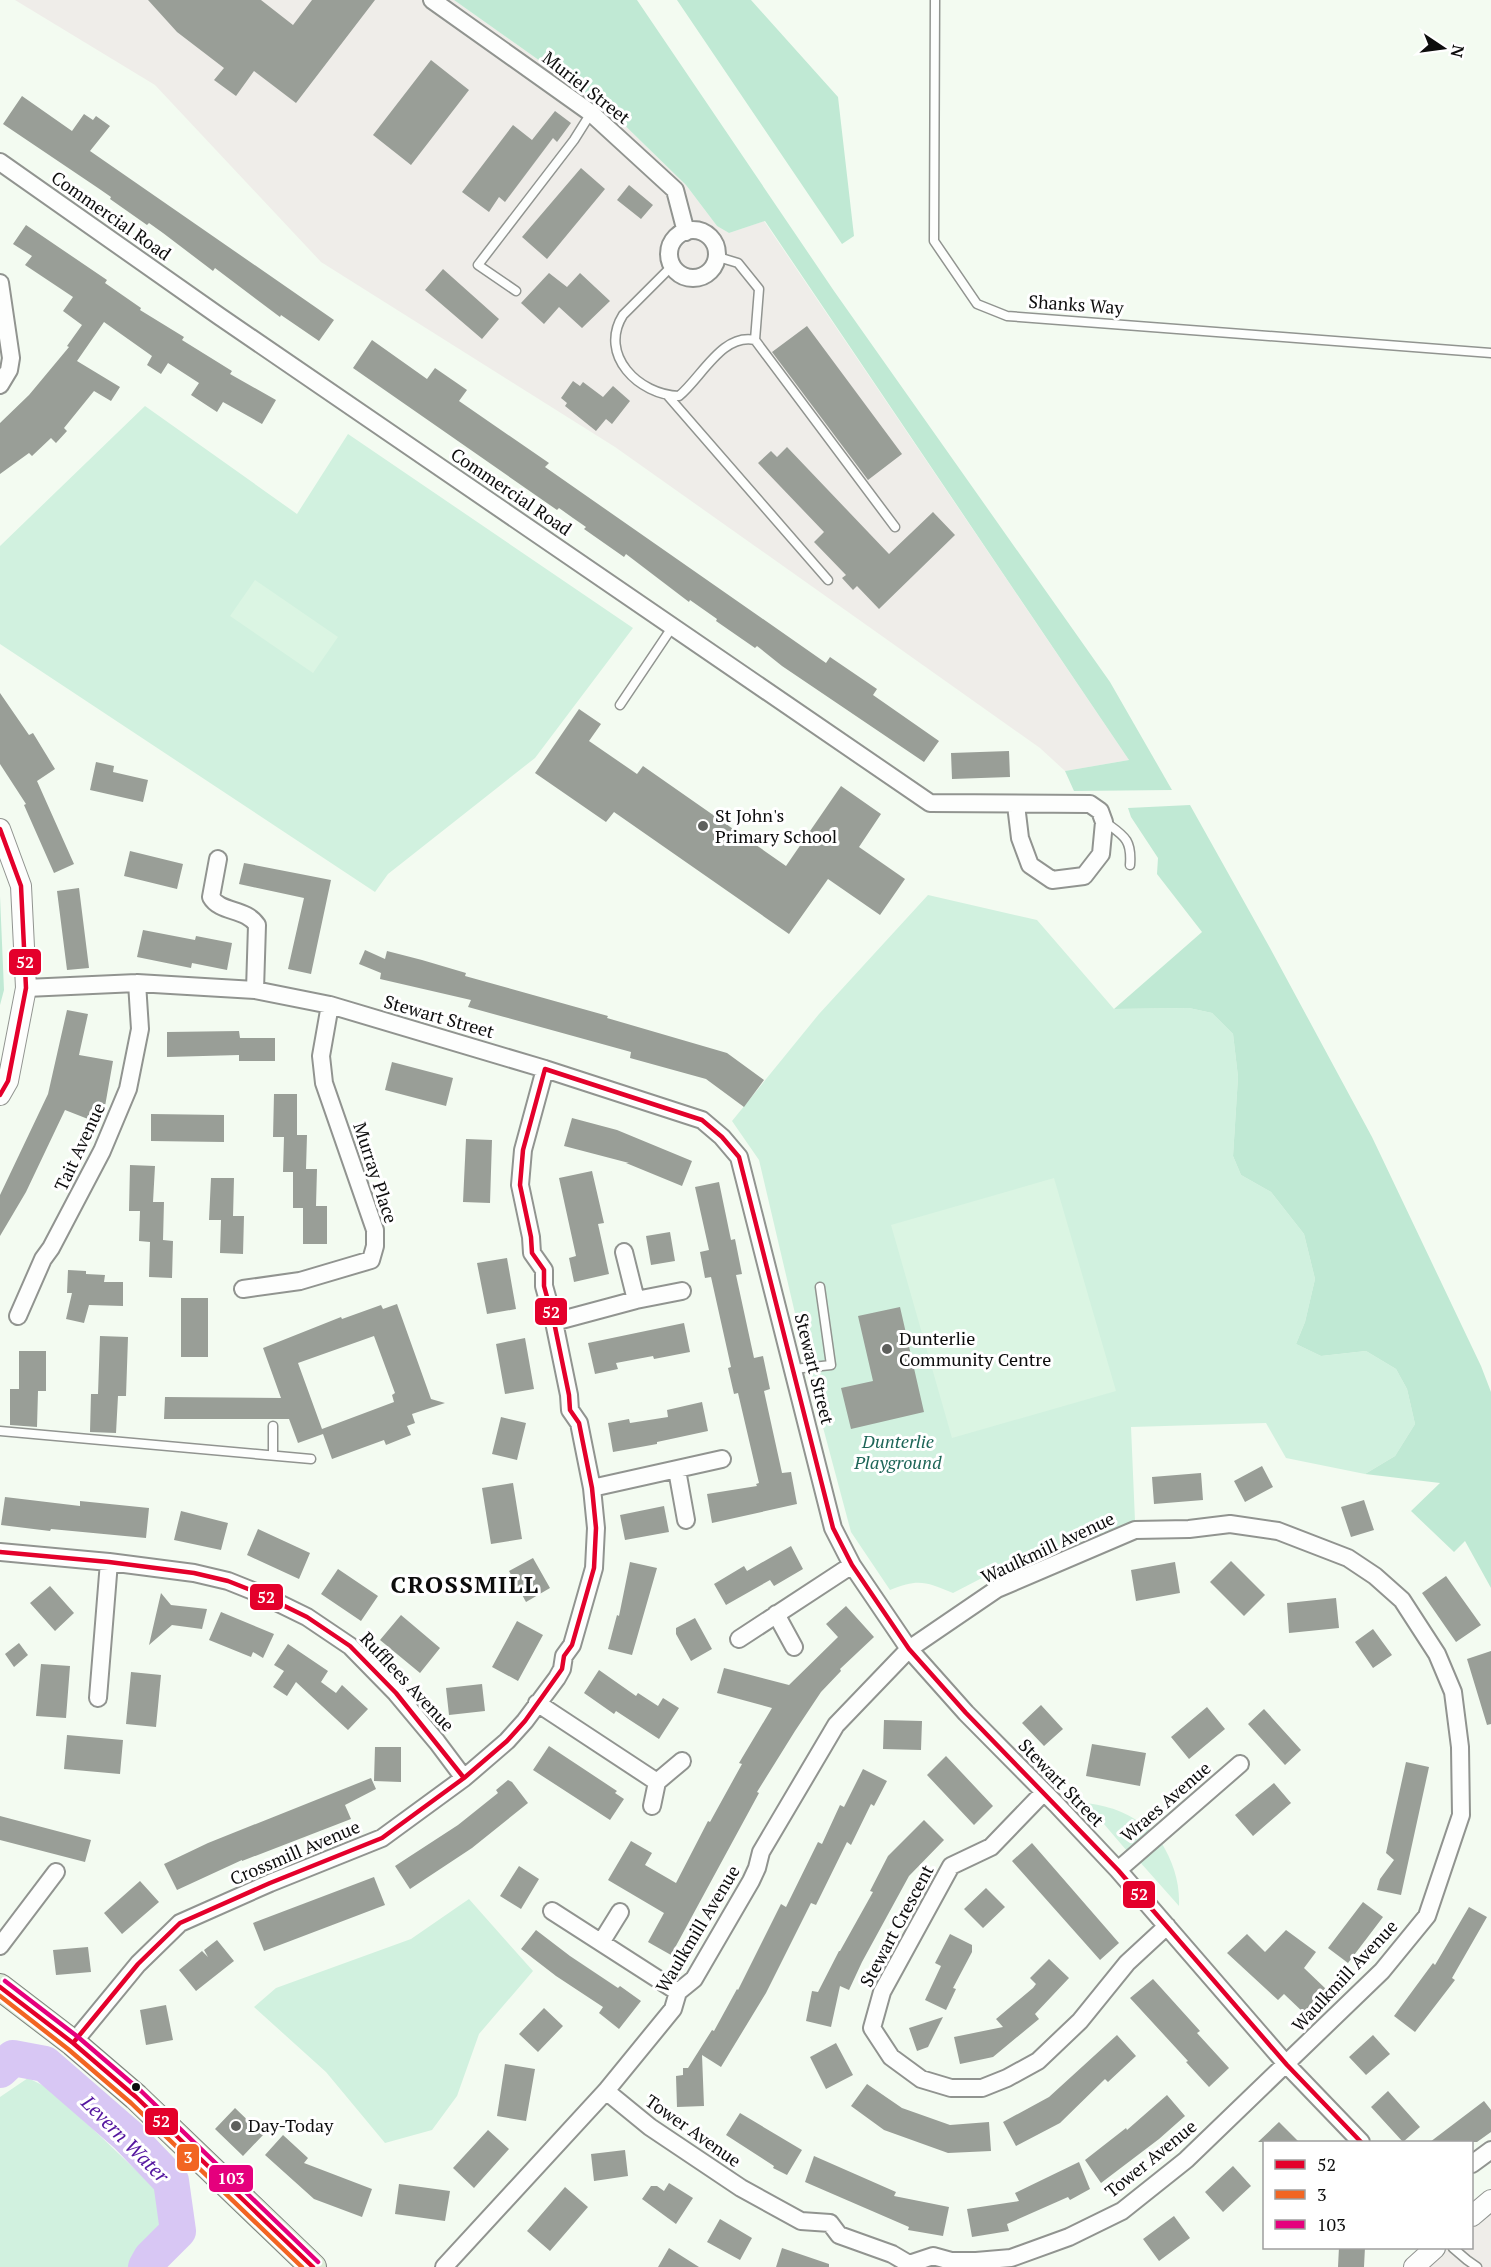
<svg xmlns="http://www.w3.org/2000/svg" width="1491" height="2267" viewBox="0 0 1491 2267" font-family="'PT Serif',serif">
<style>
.industrial{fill:#efede9}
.green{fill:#d1f1df}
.forest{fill:#c0e9d4}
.pitch{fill:#dbf5e3}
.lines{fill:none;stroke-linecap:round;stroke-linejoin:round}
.river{stroke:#d8c7f4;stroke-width:36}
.building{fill:#999e97;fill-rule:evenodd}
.service-casing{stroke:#919490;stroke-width:11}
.minor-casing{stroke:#919490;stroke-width:20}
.tertiary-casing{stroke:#919490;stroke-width:22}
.primary-casing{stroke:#7e817d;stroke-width:28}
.service{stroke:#fdfefd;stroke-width:8}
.minor{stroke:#fdfefd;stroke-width:16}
.tertiary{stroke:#fdfefd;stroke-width:20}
.primary{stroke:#ddedd8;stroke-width:26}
.bus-1-casing{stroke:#fff;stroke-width:9}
.bus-2-casing{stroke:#fff;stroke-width:9}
.bus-3-casing{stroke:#fff;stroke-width:9}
.bus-1{stroke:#e4002b;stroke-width:4.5}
.bus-2{stroke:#f26522;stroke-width:4.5}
.bus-3{stroke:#e5007d;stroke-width:4.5}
.poi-dot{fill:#5e605d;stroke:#fff;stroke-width:2}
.bus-dot{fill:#0d0d0d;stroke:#fff;stroke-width:2}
.labels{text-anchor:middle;stroke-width:6;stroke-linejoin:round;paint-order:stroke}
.street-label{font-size:18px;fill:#0d0d0d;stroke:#fff}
.poi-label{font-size:18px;fill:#0d0d0d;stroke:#fff;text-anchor:start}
.park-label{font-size:18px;font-style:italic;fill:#1d6557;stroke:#fff}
.water-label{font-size:20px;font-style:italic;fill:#54169f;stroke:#fff}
.district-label{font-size:24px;font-weight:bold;letter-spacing:1.5px;fill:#0d0d0d;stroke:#fff}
.line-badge{stroke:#fff;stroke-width:2}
.badge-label{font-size:16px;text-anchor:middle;font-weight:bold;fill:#fff}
</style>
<rect width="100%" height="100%" fill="#f3fbf1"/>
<path class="industrial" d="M15,0h439l155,110 77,75 31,41 12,7 35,-12 365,539 -64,11 -25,-23 -425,-301 -294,-185 -166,-177z
M1491,2200v67h-77l21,-19h37v-32z"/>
<path class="green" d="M145,406l152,108 51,-80 285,194 -98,130 -147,116 -13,18 -375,-248v-98z
M928,895l109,25 77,89 75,-1 23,5 21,21 5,43 -5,79 8,19 30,17 33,42 11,45 -10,43 -9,22 25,12 45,-5 30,18 11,20 8,35 -20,32 -30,18 -79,-16 -20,-35 -135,4 4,94 -155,58 -27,14c-27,-11 -34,-15 -63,-3l-39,-58 -38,-142 -54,-230 -27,-39 87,-107z
M1086,1803c28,4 43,10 65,28l-24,20z
M1161,1842c12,20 19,40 18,64l-40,-45z
M469,1899l64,72 -54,63 -22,62 -25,34 -47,13 -59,-71 -72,-65 22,-19 135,-49z
M28,2078l24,12 110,105 5,23 -30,49h-137v-170z"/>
<path class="forest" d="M454,0h183l197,291 276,391 62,108 -98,1 -9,-20 64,-11 -364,-539 -36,12 -12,-7 -31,-41 -77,-75z
M677,0h74l87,97 16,139 -12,8z
M1190,805l80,143 102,189 109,229 10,26v196l-26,-47 -11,11 -43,-41 29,-28 -75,-9 30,-18 20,-32 -8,-35 -11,-20 -30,-18 -45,5 -25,-12 9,-22 10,-43 -11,-45 -33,-42 -30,-17 -8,-19 5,-79 -5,-43 -21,-21 -23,-5 -75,1 88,-77 -45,-58 1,-16 -27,-41 -3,-9z
M0,896l4,94 -4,15z"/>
<path class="pitch" d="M255,580l83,57 -25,36 -83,-57z
M1054,1178l62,213 -164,47 -61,-213z"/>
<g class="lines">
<path class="river" d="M0,2070l13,-12 32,6 83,72 43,45 7,50 -27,27 -5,9"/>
</g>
<path class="building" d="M148,0h113l32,25 19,-25h63l-79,103 -42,-32 -18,25 -22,-16 10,-12 -47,-36z
M431,60l38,30 -58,75 -38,-30z
M22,96l50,35 12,-17 9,6 3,-4 14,10 -20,25 244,169 -15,21 -38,-26 -1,2 -65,-49 -2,3 -50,-38 -14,-10 -2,2 -37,-26 1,-2 -13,-9 -95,-64z
M555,111l16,12 -14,19 -4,-4 -48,64 -6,-5 -10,15 -27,-20 51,-67 19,15z
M581,168l24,21 -58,70 -25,-22z
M629,185l24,20 -12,14 -24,-19z
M26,225l81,55 -2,3 36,25 -1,2 44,27 -2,3 50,31 -2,3 46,26 -14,24 -39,-22 -6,10 -26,-17 8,-12 -31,-20 -7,11 -14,-9 5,-9 -48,-34 -27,39 43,26 -9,14 -17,-10 -30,37 3,3 -11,12 -5,-5 -19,18 -3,-3 -29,21v-51l29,-28 40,-48 -2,-1 15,-21 -19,-14 10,-14 -48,-32 7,-9 -19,-12z
M443,269l56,50 -17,20 -57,-49z
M549,273l18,14 13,-14 30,28 -28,27 -23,-21 -15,17 -23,-21z
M807,326l95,128 -34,26 -96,-128z
M372,340l55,39 8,-11 32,22 -8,11 90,62 -4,4 281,196 4,-6 47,32 -4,6 66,46 -15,21 -142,-96 -25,-20 -2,2 -39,-27 1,-2 -27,-19 -1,2 -63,-48 -2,3 -40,-28 2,-2 -13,-9 -14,-10 -2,2 -204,-142z
M573,381l7,5 3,-4 20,15 10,-11 17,15 -18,23 -6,-5 -10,12 -31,-25 2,-3 -6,-5z
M787,447l102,107 44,-42 22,23 -76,74 -22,-23 -4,4 -11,-12 4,-3 -32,-33 10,-10 -66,-69 13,-12 6,6z
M0,693l29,42 4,-2 22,36 -18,12 37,83 -20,9 -30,-68 2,-1 -26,-40z
M579,709l22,15 -12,17 48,33 6,-8 143,100 55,-80 40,28 -22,33 46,32 -25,36 -52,-36 -39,55 -175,-122 -8,10 -71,-49z
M1009,751l1,26 -58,2 -1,-26z
M96,762l18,4 -1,6 35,8 -5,22 -53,-12z
M130,851l53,13 -6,25 -53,-13z
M244,863l87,17 -20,94 -23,-5 16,-71 -65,-14z
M79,888l10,80 -22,2 -10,-79z
M143,930l52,10 1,-4 36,7 -5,27 -35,-7 -1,5 -54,-11z
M365,950l20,9 2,-8 35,9 44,13 -1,3 143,40 -1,2 120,35 37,27 -20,27 -38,-28 -76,-21 1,-6 -163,-45 3,-7 -91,-21 1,-6 -22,-9z
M67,1010l21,4 -9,41 34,6 -9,51 -12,-4 -4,11 -23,-9 -39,82 -26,44v-41l48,-101z
M239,1031l1,7h35v23h-36v-6l-72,2v-25z
M392,1062l61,16 -7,28 -61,-16z
M274,1094h23v41h10l-1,34h11l-1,37h11v38h-24v-36h-10v-36h-10l1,-35h-11z
M151,1114l73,1v27l-73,-1z
M572,1118l45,12 75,31 -10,25 -56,-23h3l-65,-17z
M466,1139l26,1 -2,63 -27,-1z
M130,1165l25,1 -2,36h11l-1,38 10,1 -1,37 -23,-1 1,-35 -11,-1 1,-30h-11z
M592,1171l12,52 -6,1 11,50 -35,8 -5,-24 7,-2 -17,-78z
M211,1178h23l-1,38h11l-1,38 -23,-1 1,-33h-12z
M719,1182l12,58 4,-1 7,35 -6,1 18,83 9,-2 7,33 -6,2 18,82 9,-1 6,32 -85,19 -5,-29 50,-8 -1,-2 3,-1 -21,-90 -4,1 -6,-26 3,-1 -20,-90 -6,1 -5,-26 9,-2 -14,-63z
M670,1232l5,29 -24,4 -5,-29z
M507,1258l9,51 -29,5 -10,-51z
M68,1270l18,1v3l19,1 -1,7h19v24l-34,-1 -5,18 -18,-4 6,-26h-5z
M181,1298h27v59h-27z
M397,1304l34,95 14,4 -33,11 3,9 -8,3 4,9 -25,10 -2,-5 -52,19 -9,-25 -25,9 -9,-24h-125l1,-22 116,1 -18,-50 78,-31 1,2 39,-14 2,4zM374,1336l21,57 -3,2 2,7 -72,27 -24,-66z
M900,1307l24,105 -73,17 -10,-41 32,-7 -15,-65z
M684,1323l6,29 -36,7 -1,-3 -37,7 2,6 -23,5 -7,-31z
M100,1336l28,1 -2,59h-8l-2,37 -26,-1 1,-38h7z
M525,1338l9,51 -29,5 -9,-50z
M19,1351h27v40h-8l-1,36 -27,-2v-36h9z
M702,1402l6,29 -51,11v2l-44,8 -5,-29 21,-4 1,4 38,-6 -1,-7z
M501,1417l25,6 -9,37 -25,-6z
M1262,1466l11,21 -28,15 -11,-21z
M1201,1473l2,27 -49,4 -2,-27z
M513,1483l9,56 -31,5 -9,-56z
M5,1497l75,9v-5l69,7 -3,30 -95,-9 -1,2 -49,-6z
M1364,1500l10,30 -23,7 -10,-30z
M664,1506l5,26 -44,8 -5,-25z
M181,1511l47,12 -7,27 -47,-10z
M258,1529l52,24 -11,26 -52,-24z
M791,1546l12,23 -29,17 -4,-6 -44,25 -12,-21 30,-18 3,5z
M533,1558l17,30 -24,14 -17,-31z
M1231,1561l34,34 -21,21 -34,-34z
M630,1562l27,6 -25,87 -24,-6 9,-34 2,1z
M1175,1562l5,31 -44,8 -5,-31z
M338,1569l40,27 -17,25 -40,-27z
M1446,1576l35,49 -25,17 -34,-49z
M50,1586l24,27 -19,18 -25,-28z
M161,1593l10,12 36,4 -5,20 -30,-4 -23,20z
M1336,1598l3,30 -50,5 -2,-30z
M846,1606l28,31 -34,32 1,2 -20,21 -26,39 -38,61 2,1 -88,162 -23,-13 16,-29 -56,-33 23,-39 21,12 -7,12 31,18 32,-62 2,1 32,-58 -3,-1 33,-55 -55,-15 7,-25 65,17 49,-48 -12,-13z
M221,1612l53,22 -11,24 -10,-6 -2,5 -42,-17z
M401,1615l39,33 -20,25 -40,-33z
M695,1618l17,31 -21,12 -15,-27v-6z
M517,1621l26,14 -25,46 -26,-14z
M1373,1629l19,26 -19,13 -18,-26z
M19,1643l9,12 -14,12 -9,-13z
M288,1644l40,27 -7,11 15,11 6,-8 26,24 -20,21 -52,-48 -9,14 -14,-9 11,-16 -10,-6z
M1491,1651v73l-4,1 -20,-66z
M41,1664l29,2 -4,52 -30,-2z
M599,1670l37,26 2,-3 20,13 5,-8 16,10 -20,31 -43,-28 -2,3 -30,-21z
M131,1672l30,3 -5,52 -30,-3z
M482,1684l3,27 -36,4 -3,-27z
M1041,1705l22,24 -19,17 -22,-23z
M1207,1707l18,22 -36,30 -18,-22z
M1264,1709l37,41 -16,15 -37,-41z
M884,1720l38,1 -1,29 -38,-1z
M67,1735l56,5 -3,34 -56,-5z
M1092,1744l54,9 -6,33 -54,-10z
M549,1746l68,45 -2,2 9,6 -14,21 -77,-50z
M375,1747h26v35l-27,-1z
M946,1756l47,50 -19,19 -47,-50z
M1406,1762l23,5 -28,128 -24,-5 3,-11 14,-19 -8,-7z
M863,1769l24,12 -13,25 -3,-2 -20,41 -4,-3 -31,63 -5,-2 -45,90 -45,74 -19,-12 2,51 -27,1 -1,-31 7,-1v-7h5l24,-38 2,1 23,-42 1,1 43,-86 5,3 32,-65 4,2 18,-39 4,2z
M371,1778l5,11 -31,16 6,14 -109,42v-1l-65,30 -13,-26 44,-21z
M508,1780l4,2 16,21 -56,45 -62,41 -15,-23 63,-41 40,-32 -2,-3z
M1274,1783l17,20 -38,33 -18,-21z
M0,1816l91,24 -6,22 -85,-22z
M924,1820l20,20 -35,36 -47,86 -13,28 -9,-4 -9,41 -25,-6 6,-30 6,1 21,-41h1l33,-59 -3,-1 18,-35z
M1032,1843l87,100 -19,17 -88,-99z
M519,1866l20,13 -18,30 -21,-13z
M374,1877l11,28 -121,46 -11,-28z
M140,1881l19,21 -37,32 -18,-21z
M986,1888l19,19 -22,21 -19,-19z
M1363,1902l20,15 -35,46 -20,-15z
M1469,1907l18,10 -35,61 3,2 -40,52 -21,-16 39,-53 2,2z
M536,1930l34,26 48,32 2,-2 21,15 -22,28 -20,-16 4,-6 -47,-31 -35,-27z
M1286,1930l30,22 -12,16 23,22 -22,24 -21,-20 -6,6 -51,-47 20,-19 18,18z
M950,1934l22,11v7l-19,36 3,1 -10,21 -21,-10 16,-34 -6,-3z
M217,1940l17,21 -38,30 -17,-21 23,-19 6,6 -4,-7z
M88,1947l3,25 -35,3 -3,-25z
M1049,1959l20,19 -34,36 4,5 -46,38 -33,7 -6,-27 49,-10 -7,-8 37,-31 3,-4 -6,-6z
M1153,1979l47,52 -3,2 32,35 -20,19 -23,-25 2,-1 -58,-63z
M166,2005l7,35 -27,5 -6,-35z
M544,2008l19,18 -25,26 -19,-18z
M943,2017l-15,30 -11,4 -8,-23z
M1117,2035l19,21 -28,26 -3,-3 -45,44 -44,23 -13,-24 46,-25z
M1373,2035l17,19 -24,21 -17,-18z
M836,2043l17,32 -27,14 -16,-32z
M505,2064l30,5 -9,52 -29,-5z
M867,2084l35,24 48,17 39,-3 2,29 -43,2 -64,-23 -33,-24z
M1388,2091l32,36 -17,15 -32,-35z
M1167,2095l18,21 -26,23 -58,44 -16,-23 41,-32 1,2z
M1484,2101l7,9v22l-14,10h-47z
M235,2108l28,27 -20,21 -28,-27z
M740,2113l62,37 -15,25 -14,-7 1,-2 -48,-31z
M1279,2122l20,20h-41z
M488,2130l21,19 -35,39 -21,-20z
M283,2135l25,23 -4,5 68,26 -10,28 -48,-18 -49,-44z
M625,2150l3,26 -34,5 -3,-27z
M814,2156l82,36 -2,4 55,11 -6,29 -35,-6 1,-3 -104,-45z
M1079,2162l11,27 -20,11 -2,-3 -61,27 2,7 -37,6 -5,-28 52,-8 -4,-8z
M1233,2166l18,20 -28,26 -18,-20z
M669,2183l24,15 -17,26 -34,-25 9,-13h6l7,5z
M399,2184l51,7 -5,30 -50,-7z
M565,2187l23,20 -38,44 -23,-20z
M1174,2216l16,22 -31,23 -16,-22z
M720,2219l32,19 -12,22 -33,-18z
M1339,2247h26l-1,20h-26z
M669,2248l30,19h-41z
M782,2248l47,16v3h-53z"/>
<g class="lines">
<g class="service-casing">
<path id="service" d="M935,0l-1,241 43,63 30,12 484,37
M718,257l20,6 21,26 -4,51
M672,266l-49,49c-25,40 16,80 56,81 23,-19 43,-63 76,-56l140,187
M516,291l-38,-26 96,-125 17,-27
M668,396l160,184
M620,705l53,-79
M1105,822c19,14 27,17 25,43
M794,1369l37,-4 -11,-78
M0,1431l311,28
M273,1455v-29
M1453,2248l14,12 10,7"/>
</g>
<g class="minor-casing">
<path id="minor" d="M432,0l159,113 84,77 11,42
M0,162l219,154 711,487 160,1 10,7 4,11 -3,32 -17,22 -32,4 -22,-15 -10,-27 -4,-33
M669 254a24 24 0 1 1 48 0a24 24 0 1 1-48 0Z
M0,283l11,75 -2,12 -9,15
M218,859l-7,38c9,16 35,11 46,28l-2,65
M26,988l111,-5 118,7 75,15 215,64 157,51 20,17 17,20 94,371 19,37 57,84 57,64 90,91 62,66 169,195 74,77
M624,1252l12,48
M243,1289l57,-8 71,-21 4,-14v-16l-51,-147 -3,-27 9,-51
M18,1316l25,-57 8,-11 51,-97 26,-62 12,-60 -3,-46
M554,1322l82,-22 46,-9
M677,1470l9,50
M592,1488l130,-29
M0,1552l109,10 85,11 34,8 30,12 49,24 43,29 46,47 41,49 27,36
M776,1614l18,33
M739,1639l113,-74
M98,1698l11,-136
M537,1703l120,79
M1044,1792l-53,55 -40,19 -69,126 -10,36 19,29 30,22 30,9h31l25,-10 31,-17 42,-40 47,-58 40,-37
M652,1806l5,-24 25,-21
M1118,1870l122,-106
M552,1911l126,81
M602,1941l18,-29
M0,1946l56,-74
M73,2043l65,-79 42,-41 90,-40 112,-45 82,-60 43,-37 18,-20 32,-43 5,-9 2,-13 8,-11 22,-77 2,-40 -4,-40 -13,-65 -9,-13 -1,-15 -15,-73 -10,-36v-16l-12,-17 -1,-16 -11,-52 3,-35 22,-81
M1472,2164l19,-14
M444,2267l162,-176 67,-82 5,-17 16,-13 57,-98 6,-13 4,-16 75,-127 73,-76 88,-60 138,-59 54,-1 41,-5 48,7 70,27 27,18 27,24 35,54 16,38 7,55 1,68 -34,101 -45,55 -196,189 -64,51 -53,26 -58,21 -35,3h-25l-18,-5 -24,8 -17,-10 -53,-19 -9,-12 -29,-2 -60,-33 -91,-61 -44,-36"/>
</g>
<g class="tertiary-casing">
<path id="tertiary" d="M0,829l21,57 5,102 -18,93 -8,14
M1472,2216l19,-16
M1414,2267l21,-19"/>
</g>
<g class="primary-casing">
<path id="primary" d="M0,1987l73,56 63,54 177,170"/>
</g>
<use href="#service" class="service"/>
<use href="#minor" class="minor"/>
<use href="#tertiary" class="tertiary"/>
<use href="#primary" class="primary"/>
<g class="bus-1-casing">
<path id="bus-1" d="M0,829l21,57 5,102 -18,93 -8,14
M0,1552l109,10 85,11 34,8 30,12 49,24 43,29 46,47 68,85
M0,1987l73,56 63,54 177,170
M73,2043l65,-79 42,-41 90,-40 112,-45 82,-60 43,-37 18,-20 37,-52 2,-13 8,-11 22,-77 2,-40 -4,-40 -13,-65 -9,-13 -1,-15 -15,-73 -10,-36v-16l-12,-17 -1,-16 -11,-52 3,-35 22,-81 157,51 20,17 17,20 94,371 19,37 57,84 57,64 152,157 169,195 74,77"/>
</g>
<g class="bus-2-casing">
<path id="bus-2" d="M0,1996l68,53 63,54 171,164"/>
</g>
<g class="bus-3-casing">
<path id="bus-3" d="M5,1981l73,56 63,54 177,171"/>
</g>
<use href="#bus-1" class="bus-1"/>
<use href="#bus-2" class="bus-2"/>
<use href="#bus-3" class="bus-3"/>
</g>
<g class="poi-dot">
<circle cx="703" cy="826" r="6"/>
<circle cx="887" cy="1349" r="6"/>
<circle cx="236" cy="2126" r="6"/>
</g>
<circle class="bus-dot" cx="136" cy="2087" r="5"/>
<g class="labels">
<g class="street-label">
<text transform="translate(586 88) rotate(38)" y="6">Muriel Street</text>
<text transform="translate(111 216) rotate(35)" y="6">Commercial Road</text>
<text transform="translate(1076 305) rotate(4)" y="6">Shanks Way</text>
<text transform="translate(511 492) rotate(34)" y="6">Commercial Road</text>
<text transform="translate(439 1017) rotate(16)" y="6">Stewart Street</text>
<text transform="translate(80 1147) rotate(-65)" y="6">Tait Avenue</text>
<text transform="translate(375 1173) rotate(72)" y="6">Murray Place</text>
<text transform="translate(814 1369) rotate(76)" y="6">Stewart Street</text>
<text transform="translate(1048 1548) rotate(-25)" y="6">Waulkmill Avenue</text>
<text transform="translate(407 1682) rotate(47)" y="6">Rufflees Avenue</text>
<text transform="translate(1061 1783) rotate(46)" y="6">Stewart Street</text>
<text transform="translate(1166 1802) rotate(-41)" y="6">Wraes Avenue</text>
<text transform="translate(295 1853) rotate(-23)" y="6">Crossmill Avenue</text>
<text transform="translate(897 1926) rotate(-62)" y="6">Stewart Crescent</text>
<text transform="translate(698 1929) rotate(-59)" y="6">Waulkmill Avenue</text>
<text transform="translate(1345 1976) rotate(-47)" y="6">Waulkmill Avenue</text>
<text transform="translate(693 2131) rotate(35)" y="6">Tower Avenue</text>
<text transform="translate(1151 2159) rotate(-39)" y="6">Tower Avenue</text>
</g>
<g class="poi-label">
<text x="715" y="822">St John's<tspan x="715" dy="21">Primary School</tspan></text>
<text x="899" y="1345">Dunterlie<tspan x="899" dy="21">Community Centre</tspan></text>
<text x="248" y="2132">Day-Today</text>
</g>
<g class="park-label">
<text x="898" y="1448">Dunterlie<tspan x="898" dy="21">Playground</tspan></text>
</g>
<g class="water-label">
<text transform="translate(125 2139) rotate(45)" y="7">Levern Water</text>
</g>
<g class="district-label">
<text x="465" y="1593">CROSSMILL</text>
</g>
</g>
<g class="line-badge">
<rect x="8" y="948" width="34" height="28" rx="6" fill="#e4002b"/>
<rect x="534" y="1297" width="34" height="29" rx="6" fill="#e4002b"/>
<rect x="249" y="1583" width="35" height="28" rx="6" fill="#e4002b"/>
<rect x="1122" y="1880" width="34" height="29" rx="6" fill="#e4002b"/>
<rect x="144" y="2107" width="35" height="29" rx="6" fill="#e4002b"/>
<rect x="176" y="2143" width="24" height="29" rx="6" fill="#f26522"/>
<rect x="208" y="2164" width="46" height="29" rx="6" fill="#e5007d"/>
</g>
<g class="badge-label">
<text x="25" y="968">52</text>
<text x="551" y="1318">52</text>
<text x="266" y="1603">52</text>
<text x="1139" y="1900">52</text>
<text x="161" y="2127">52</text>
<text x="188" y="2163">3</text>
<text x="231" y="2184">103</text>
</g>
<rect x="1263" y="2141" width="210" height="108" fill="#ffffff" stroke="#9e9e9e" stroke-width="1.5"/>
<rect x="1275" y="2160" width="30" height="9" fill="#e4002b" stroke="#9e9e9e" stroke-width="1.5"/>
<text x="1317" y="2171" font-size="18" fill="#0d0d0d">52</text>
<rect x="1275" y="2190" width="30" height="9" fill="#f26522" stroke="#9e9e9e" stroke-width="1.5"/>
<text x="1317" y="2201" font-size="18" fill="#0d0d0d">3</text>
<rect x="1275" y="2220" width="30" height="9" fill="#e5007d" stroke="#9e9e9e" stroke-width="1.5"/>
<text x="1317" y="2231" font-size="18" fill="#0d0d0d">103</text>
<g transform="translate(1443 48) rotate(103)" stroke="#ffffff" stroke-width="4.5" paint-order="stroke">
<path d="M0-4.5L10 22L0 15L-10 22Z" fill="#0d0d0d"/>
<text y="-9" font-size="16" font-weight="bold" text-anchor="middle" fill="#0d0d0d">N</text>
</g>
</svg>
